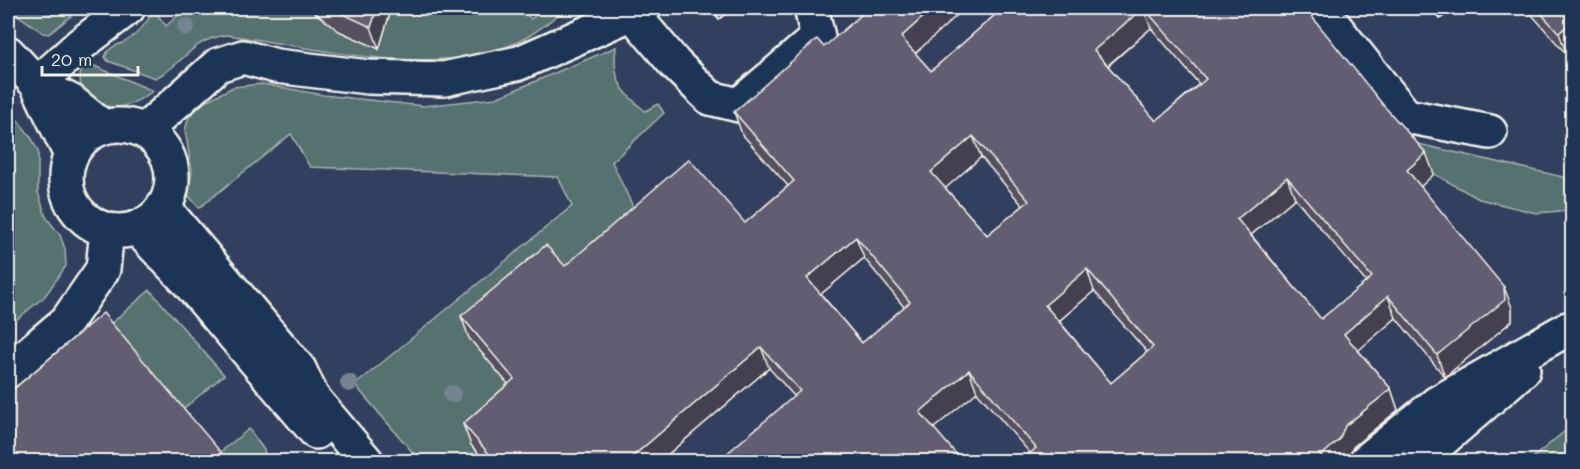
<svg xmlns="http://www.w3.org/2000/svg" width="1580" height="469" viewBox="0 0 1580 469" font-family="Mali,sans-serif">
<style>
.built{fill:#32415f}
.green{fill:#56726f;stroke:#a5b2ac;stroke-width:1.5}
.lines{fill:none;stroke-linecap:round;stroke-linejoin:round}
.minor-casing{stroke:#f4f1e8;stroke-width:38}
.minor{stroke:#1d3557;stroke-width:33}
.tree{fill:#758490}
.wall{fill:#545061;stroke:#f4f1e8;stroke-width:1.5;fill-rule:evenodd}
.shaded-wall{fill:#45414f;stroke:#f4f1e8;stroke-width:1.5}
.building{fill:#625d71;stroke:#f4f1e8;stroke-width:1.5;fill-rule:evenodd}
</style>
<rect width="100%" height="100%" fill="#1d3557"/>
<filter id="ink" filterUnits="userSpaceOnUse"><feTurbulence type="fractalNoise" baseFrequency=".0167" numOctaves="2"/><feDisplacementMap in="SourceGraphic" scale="12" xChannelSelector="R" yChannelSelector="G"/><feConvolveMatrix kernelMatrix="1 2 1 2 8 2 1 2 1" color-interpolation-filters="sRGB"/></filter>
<g filter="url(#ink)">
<path class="built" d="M8,8h1564v453h-1564z"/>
<path class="green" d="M8,8h73l-32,26 -6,-1z
M187,8h122l30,23 39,17 -1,-40h147l-2,2 9,9 13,-11h22c-16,13 -33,28 -53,36 -79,35 -202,3 -286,-9 -37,4 -44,31 -72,43l-47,-17 -3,-4c4,-12 14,-11 23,-17 10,-7 20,-19 26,-30l12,16z
M616,47c-4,31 4,44 29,64l13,-7 6,9 -52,49 31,66 -121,172 -50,45 14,16h-66l-65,-76 217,-179 -14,-29 -248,-10 -19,-33 -92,74 -11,-13 4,-24 -7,-41 4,-13 17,-16 27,-14 29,-3 61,11 100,11 73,-8z
M85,62l68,29c-23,17 -42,22 -68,8 -5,-14 -8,-24 0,-37z
M8,108l23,29 7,14v41l8,25 14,18 5,14 1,17 -21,30 -37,31z
M1405,141l167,38v31l-36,3 -57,-14 -45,-25z
M150,290l74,85 -47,39 -169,-2z
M1572,425v36h-43z
M249,429l15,21 2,11h-48l-4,-4z"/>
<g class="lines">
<g class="minor-casing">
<path id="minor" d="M1320,8l86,108 84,16
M632,13l43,51 35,34 29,7 79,-68 -7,-29
M8,53l29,31 34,71
M37,84l44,-40 47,-36
M37,84l35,18 31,25
M66 178a53 53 0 1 1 106 0a53 53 0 1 1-106 0Z
M144,131l74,-66 25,-8 33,9 92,11 76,2 75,-16 125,-55
M163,207l136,162 13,28 55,65
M137,228l52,55 127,149
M8,371l59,-50 36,-52 4,-39
M1365,462l72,-59 130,-74
M1417,462l106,-92"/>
</g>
<use href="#minor" class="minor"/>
</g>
<g class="tree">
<circle cx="186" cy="27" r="9"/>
<circle cx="349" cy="383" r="9"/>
<circle cx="452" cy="394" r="9"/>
</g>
<path class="wall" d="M309,8h79l2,5 -11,36 -40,-18z
M709,8h24l-14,11z
M1003,8h302l129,166 -14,12 92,122v13l-67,56 -49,-59 -38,32 33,39 7,21 -45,37 -6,15h-326l9,-9 -53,-61 -183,4 -25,-28 -110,94h-173l-15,-17 -8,-21 45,-40 -39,-46 -8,-22 104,-50 180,-43 43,-37 -46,-52 -8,-22 90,-65 91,6 16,18zM1151,28l48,56 -43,37 -48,-55zM981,157l42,49 -36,29 -42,-47zM1295,198l71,84 -45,37 -70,-84zM864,258l40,49 -42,36 -41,-49zM1094,291l53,61 -36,31 -52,-62z
M1430,8h24l-14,11z
M1526,8h46l-5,47z"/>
<path class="shaded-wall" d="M377,8h11l2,5 -11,36 -8,-22z
M721,8h12l-14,11 -3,-8z
M933,8h32l-56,51 -8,-22z
M1143,8l8,20 -50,43 -7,-21z
M1436,8h18l-14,11z
M1572,21v29l-5,5 -8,-22z
M973,136l8,21 -42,37 -8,-22z
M1426,153l8,21 -19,18 -8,-22z
M1287,177l8,21 -50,42 -8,-21z
M856,237l8,21 -49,41 -8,-21z
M1087,269l7,22 -41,35 -8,-21z
M1504,287l8,21v13l-67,56 -8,-22z
M1388,296l8,22 -44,38 -8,-22z
M761,347l8,21 -110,94h-33z
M969,370l8,22 -49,41 -8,-21z
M1391,389l7,21 -45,37 -6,15h-33l31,-36z"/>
<path class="building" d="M330,8h47l-6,19z
M713,8h8l-5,3z
M869,8h64l-32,29 30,34 72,-63h140l-49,42 62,71 50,-42 -62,-71h161l79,98 42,47 -19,17 97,117 1,13 -68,55 -49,-59 -44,38 47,55 -46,37 -6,14 -25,22h-293l15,-14 -67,-78 -49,42 43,50h-246l83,-71 -39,-44 -135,115h-130l-33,-38 51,-45 -53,-63 85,-71 19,21 124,-107 56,64 49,-42 -60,-69 83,-73 7,8zM973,136l56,65 -42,34 -56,-63zM1287,177l85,100 -51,42 -84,-100zM856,237l54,65 -48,41 -55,-65zM1087,269l66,78 -42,36 -66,-78z
M1536,8h36v13l-13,12z
M103,313l126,149h-221v-68z"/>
</g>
<rect width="1580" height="469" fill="none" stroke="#1d3557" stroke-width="30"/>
<rect x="15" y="15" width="1550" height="439" fill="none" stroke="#f4f1e8" stroke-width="2" filter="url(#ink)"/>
<path d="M42 66v9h96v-9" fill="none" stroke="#f4f1e8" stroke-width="3"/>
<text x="51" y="66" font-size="18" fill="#f4f1e8" stroke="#1d3557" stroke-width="4.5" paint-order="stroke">20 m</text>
</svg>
